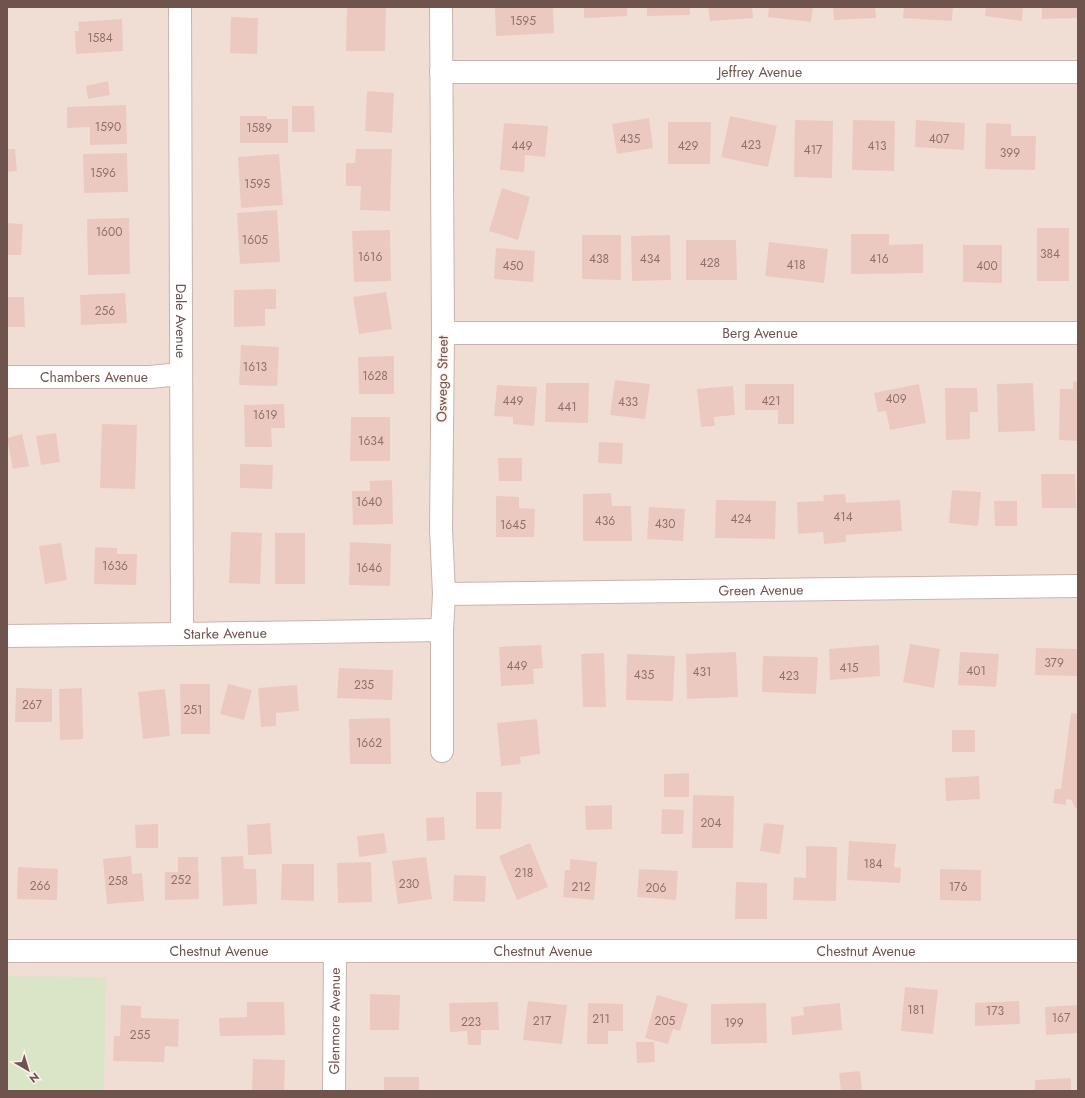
<svg xmlns="http://www.w3.org/2000/svg" width="1085" height="1098" viewBox="0 0 1085 1098" font-family="Jost,sans-serif">
<style>
.residential{fill:#f0ded5}
.green{fill:#d9e5c6}
.building{fill:#ecc9c0}
.lines{fill:none;stroke-linecap:round;stroke-linejoin:round}
.minor-casing{stroke:#c9b4ad;stroke-width:24}
.minor{stroke:#fff;stroke-width:22}
.labels{text-anchor:middle;stroke-width:3;stroke-linejoin:round;paint-order:stroke}
.number-label{font-size:12px;fill:#8e706a}
.street-label{font-size:14px;fill:#6f534d;stroke:#fdf2eb}
</style>
<rect width="100%" height="100%" fill="#f9eee5"/>
<path class="residential" d="M7,7h1071v1084h-1071z"/>
<path class="green" d="M7,976l99,1 -2,114h-97z"/>
<path class="building" d="M347,7h39l-1,44h-39z
M515,7h38l1,26 -58,3 -1,-28z
M584,7h43v9l-43,2z
M647,7h43v8l-43,1z
M708,7h44l1,11 -43,3z
M769,7h44l-2,15 -43,-5z
M833,7h42l1,11 -42,2z
M904,7h49l-1,14 -49,-3z
M986,7h37l-1,14 -37,-5z
M1042,7h36v11l-36,1z
M231,17l27,1 -1,36 -27,-1z
M122,19l1,32 -47,3 -1,-23h4l-1,-9z
M108,81l2,14 -22,4 -2,-13z
M367,91l27,2 -2,40 -27,-2z
M126,105l1,39 -37,1v-18l-23,1v-21z
M292,106h22l1,26h-23z
M240,116h27v3h21v24h-48z
M730,116l47,10 -9,41 -47,-10z
M649,118l4,30 -36,6 -5,-30z
M795,120l38,1 -1,57 -38,-1z
M853,120l42,1 -1,50 -42,-1z
M916,120l49,3 -1,27 -49,-3z
M668,122h43l-1,42h-42z
M504,123l44,3 -3,31 -20,-2 -1,17 -24,-2z
M986,123l25,1v12h25l-1,34 -50,-1z
M7,149h8l2,22 -10,1z
M356,149h36l-2,62 -30,-1 1,-24h-15v-23h9z
M127,153l1,39 -44,1 -1,-39z
M279,154l4,51 -42,3 -3,-51z
M502,188l28,9 -12,43 -29,-9z
M277,210l3,52 -40,2 -3,-51z
M129,218l1,56 -42,1 -1,-56z
M7,223l16,1 -2,31h-14z
M1037,228h32v53h-32z
M390,230l1,51 -37,1 -2,-51z
M851,234h38v11l34,-1v29l-72,1z
M582,235h39v45l-39,-1z
M670,235l1,45 -39,1 -1,-45z
M686,240h50l1,40h-51z
M769,242l59,7 -4,34 -59,-7z
M963,245h39v38l-39,-1z
M496,248l39,3 -2,31 -39,-3z
M276,289v20h-11v17l-31,1v-37z
M386,292l6,37 -33,5 -6,-37z
M125,293l2,30 -46,2 -1,-30z
M7,297h17l1,30h-18z
M241,345l38,2 -2,39 -38,-1z
M394,356v38h-35l-1,-37z
M615,380l35,4 -5,35 -35,-4z
M1078,381v60l-19,-1 1,-51h13v-7z
M546,383h43l-1,40 -43,-1z
M1033,383l2,48 -37,1 -1,-48z
M745,384h49v40h-16v-14h-33z
M919,384l7,39 -36,7 -4,-19 -8,1 -4,-19z
M497,385l40,2 -3,39 -21,-2v-7l-19,-1z
M733,386l2,29 -21,2 1,9 -14,1 -4,-38z
M945,388h32l1,24h-8v27l-24,1z
M284,404l1,24h-14l1,19h-27l-1,-42z
M351,417h39v44h-40z
M102,424l35,1 -2,64 -35,-1z
M56,433l4,29 -19,3 -5,-29z
M22,434l7,32 -16,3 -6,-31z
M599,442l24,1 -1,21 -24,-1z
M498,458h24v23h-23z
M240,464l33,1 -1,24 -32,-1z
M1041,474h34l1,34h-34z
M392,480l1,44 -40,1 -1,-34h18v-10z
M952,490l29,2 -3,34 -29,-3z
M611,493l1,13h19l1,35h-49v-47z
M845,494l1,9 54,-3 2,31 -56,4v7l-22,2 -1,-12 -25,2 -1,-32 27,-1 -1,-6z
M496,496l23,1v11l16,1 -1,28h-38z
M716,500l60,1 -1,38 -60,-1z
M994,501h23v25h-22z
M649,507l36,2 -2,32 -36,-2z
M231,532l31,1 -2,51 -31,-1z
M275,533h30v51h-30z
M350,542l41,2 -1,42 -41,-1z
M61,543l6,37 -22,4 -6,-38z
M95,547l22,1v6h20l-1,31 -42,-1z
M910,644l30,5 -6,39 -31,-6z
M541,645l2,23 -10,1 1,15 -33,2 -2,-39z
M879,645l1,31 -50,4 -1,-31z
M1036,648l41,1v27l-42,-1z
M736,652l2,45 -51,2 -1,-45z
M960,652l39,2 -3,33 -38,-2z
M604,653l2,54h-23l-2,-53z
M627,654l48,2 -2,45 -47,-1z
M763,656l55,1 -2,37 -54,-2z
M339,668l54,2 -1,30 -55,-2z
M180,684h30v50h-29z
M228,684l24,6 -8,30 -24,-6z
M297,685l2,26 -23,2v13l-15,1 -3,-39z
M16,688l36,1v33h-37z
M82,688l1,51 -23,1 -1,-51z
M165,689l5,47 -27,3 -5,-47z
M1071,713l7,1v96l-4,-4 -2,-6 -6,-1v6l-13,-2 2,-14h6z
M390,718l1,46h-41l-1,-45z
M537,719l3,35 -20,3 1,7 -20,2 -4,-43z
M952,730h23v22h-23z
M689,773v24h-25v-23z
M979,776l1,23 -34,2 -1,-23z
M476,792h26l-1,37h-25z
M693,795l41,1 -1,52h-41z
M612,805v24l-26,1 -1,-24z
M662,809l22,1 -1,24h-22z
M444,817l1,23 -18,1 -1,-23z
M270,823l2,31 -24,1 -1,-30z
M764,823l20,2 -4,29 -20,-3z
M158,824v24h-22l-1,-23z
M384,833l3,20 -28,4 -2,-21z
M849,841l47,3 -2,23 7,1 -1,15 -53,-3z
M530,843l18,44 -31,13 -18,-44z
M806,846l31,1 -1,54 -43,-1 1,-23 12,1z
M131,856l1,18 10,-1 2,28 -37,3 -4,-45z
M243,856l1,13h12l1,35 -34,2 -2,-49z
M178,857h20l1,42 -34,1v-28h13z
M426,857l6,42 -34,5 -6,-43z
M570,859l27,3 -3,38 -31,-3 2,-27h5z
M371,862l1,40 -34,1 -1,-40z
M282,864h32v37l-33,-1z
M18,867l40,2 -1,31 -40,-1z
M639,869l39,2 -2,29 -39,-3z
M940,869l41,1v31l-41,-1z
M454,875l32,1 -1,26 -32,-1z
M736,882l31,1v36h-32z
M905,987l33,3 -5,44 -32,-3z
M370,994l30,1 -1,35h-29z
M657,995l31,9 -8,27 -7,-2 -5,15 -23,-6z
M528,1001l39,4 -5,39 -39,-4z
M1019,1001l1,23 -45,2v-23z
M247,1002h37l1,33 -65,1 -1,-18 28,-1z
M498,1002l1,28h-18v15h-13l-1,-14 -17,1 -1,-29z
M588,1003l35,1v27h-15v13h-21z
M766,1003l1,40 -56,1v-40z
M840,1003l2,27 -50,5 -1,-18 13,-2 -1,-8z
M121,1005l20,1v12l38,1 -1,28 -13,-1 -1,16 -51,-1 1,-25h6z
M1078,1005v28l-32,2 -1,-28z
M636,1042h18l1,20 -18,1z
M253,1059l32,1 -1,31h-32z
M860,1071l2,20h-21l-2,-18z
M384,1077h35v14h-35z
M1071,1078v13h-36v-11z"/>
<g class="lines">
<g class="minor-casing">
<g id="minor">
<path id="s1" d="M180,7l2,627"/>
<path d="M441,7l2,326 -2,196 3,65 -2,36v121"/>
<path id="s2" d="M441,72h637"/>
<path id="s3" d="M443,333h635"/>
<path id="s4" d="M7,377h143l31,-3"/>
<path id="s5" d="M444,594l634,-8"/>
<path id="s6" d="M7,636l175,-2 260,-4"/>
<path id="s7" d="M7,951h1071"/>
<path id="s8" d="M334,1091l1,-140"/>
</g>
</g>
<use href="#minor" class="minor"/>
</g>
<g class="labels">
<g class="number-label">
<text x="523" y="25">1595</text>
<text x="100" y="42">1584</text>
<text x="108" y="131">1590</text>
<text x="259" y="132">1589</text>
<text x="630" y="143">435</text>
<text x="939" y="143">407</text>
<text x="751" y="149">423</text>
<text x="522" y="150">449</text>
<text x="688" y="150">429</text>
<text x="877" y="150">413</text>
<text x="813" y="154">417</text>
<text x="1010" y="157">399</text>
<text x="103" y="177">1596</text>
<text x="257" y="188">1595</text>
<text x="109" y="236">1600</text>
<text x="255" y="244">1605</text>
<text x="1050" y="258">384</text>
<text x="370" y="261">1616</text>
<text x="599" y="263">438</text>
<text x="650" y="263">434</text>
<text x="879" y="263">416</text>
<text x="710" y="267">428</text>
<text x="796" y="269">418</text>
<text x="513" y="270">450</text>
<text x="987" y="270">400</text>
<text x="105" y="315">256</text>
<text x="255" y="371">1613</text>
<text x="375" y="380">1628</text>
<text x="896" y="403">409</text>
<text x="513" y="405">449</text>
<text x="771" y="405">421</text>
<text x="628" y="406">433</text>
<text x="567" y="411">441</text>
<text x="265" y="419">1619</text>
<text x="371" y="445">1634</text>
<text x="369" y="506">1640</text>
<text x="843" y="521">414</text>
<text x="741" y="523">424</text>
<text x="605" y="525">436</text>
<text x="665" y="528">430</text>
<text x="513" y="529">1645</text>
<text x="115" y="570">1636</text>
<text x="369" y="572">1646</text>
<text x="1054" y="667">379</text>
<text x="517" y="670">449</text>
<text x="849" y="672">415</text>
<text x="976" y="675">401</text>
<text x="702" y="676">431</text>
<text x="644" y="679">435</text>
<text x="789" y="680">423</text>
<text x="364" y="689">235</text>
<text x="32" y="709">267</text>
<text x="193" y="714">251</text>
<text x="369" y="747">1662</text>
<text x="711" y="827">204</text>
<text x="873" y="868">184</text>
<text x="524" y="877">218</text>
<text x="181" y="884">252</text>
<text x="118" y="885">258</text>
<text x="409" y="888">230</text>
<text x="40" y="890">266</text>
<text x="581" y="891">212</text>
<text x="958" y="891">176</text>
<text x="656" y="892">206</text>
<text x="916" y="1014">181</text>
<text x="995" y="1015">173</text>
<text x="1061" y="1022">167</text>
<text x="601" y="1023">211</text>
<text x="542" y="1025">217</text>
<text x="665" y="1025">205</text>
<text x="471" y="1026">223</text>
<text x="734" y="1027">199</text>
<text x="140" y="1039">255</text>
</g>
<g class="street-label">
<text dy="5" stroke="none"><textPath href="#s2" startOffset="319">Jeffrey Avenue</textPath></text>
<text dy="5" stroke="none"><textPath href="#s1" startOffset="314">Dale Avenue</textPath></text>
<text dy="5" stroke="none"><textPath href="#s3" startOffset="317">Berg Avenue</textPath></text>
<text dy="5" stroke="none"><textPath href="#s4" startOffset="87">Chambers Avenue</textPath></text>
<text transform="translate(442 379) rotate(-89)" y="5">Oswego Street</text>
<text dy="5" stroke="none"><textPath href="#s5" startOffset="317">Green Avenue</textPath></text>
<text dy="5" stroke="none"><textPath href="#s6" startOffset="218">Starke Avenue</textPath></text>
<text dy="5" stroke="none"><textPath href="#s7" startOffset="212">Chestnut Avenue</textPath></text>
<text dy="5" stroke="none"><textPath href="#s7" startOffset="536">Chestnut Avenue</textPath></text>
<text dy="5" stroke="none"><textPath href="#s7" startOffset="859">Chestnut Avenue</textPath></text>
<text dy="5" stroke="none"><textPath href="#s8" startOffset="70">Glenmore Avenue</textPath></text>
</g>
</g>
<rect width="1085" height="1098" fill="none" stroke="#6f534d" stroke-width="16"/>
<g transform="translate(28 1070) rotate(142)" stroke="#fdf2eb" stroke-width="3" paint-order="stroke">
<path d="M0-3L7 15L0 10L-7 15Z" fill="#6f534d"/>
<text y="-6" font-size="11" font-weight="bold" text-anchor="middle" fill="#6f534d">N</text>
</g>
</svg>
